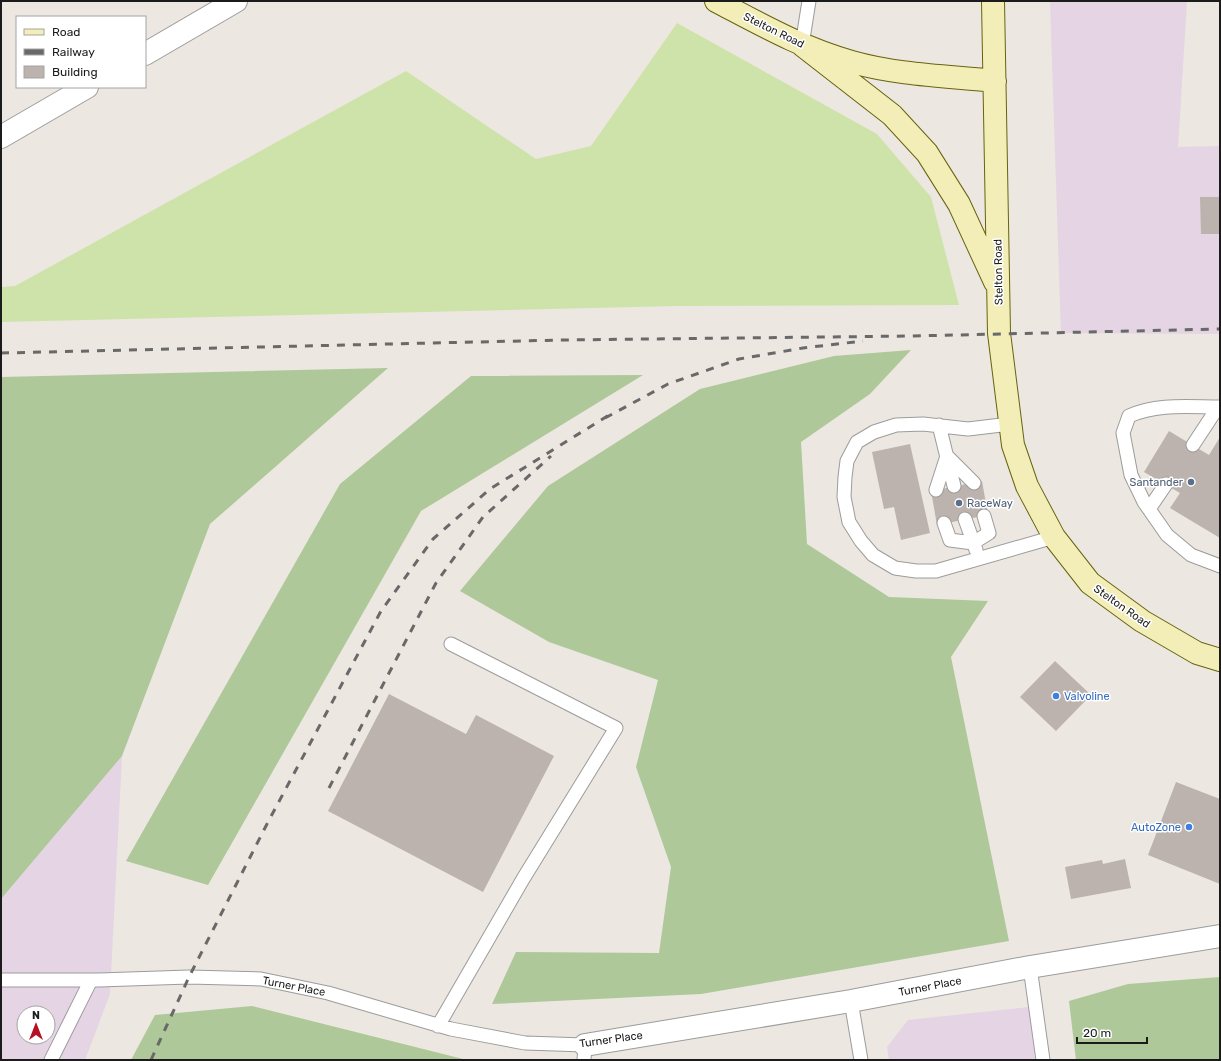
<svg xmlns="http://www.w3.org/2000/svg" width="1221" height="1061" viewBox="0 0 1221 1061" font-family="Rubik,sans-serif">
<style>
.industrial{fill:#e4d4e4;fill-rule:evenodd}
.grass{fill:#cee3aa}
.forest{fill:#aec899}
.building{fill:#bcb2ae}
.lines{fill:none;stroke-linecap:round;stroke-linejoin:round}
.service-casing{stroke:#9c9c9c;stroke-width:15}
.minor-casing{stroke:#9c9c9c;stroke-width:24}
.secondary-casing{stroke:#67640d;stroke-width:24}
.service{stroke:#fff;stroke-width:13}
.minor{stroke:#fff;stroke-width:22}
.secondary{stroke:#f3eeb8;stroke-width:22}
.rail{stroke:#696969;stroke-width:3;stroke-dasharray:8 8;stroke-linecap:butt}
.service-dot{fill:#5c6f8a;stroke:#fff;stroke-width:1.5}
.shop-dot{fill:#3f7fe0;stroke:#fff;stroke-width:1.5}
.labels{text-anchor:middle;stroke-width:3;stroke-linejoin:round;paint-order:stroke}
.street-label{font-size:11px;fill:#1b1b1b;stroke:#fff}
.service-label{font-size:11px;fill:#4e5e75;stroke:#fff;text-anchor:end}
.shop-label{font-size:11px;fill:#366cbe;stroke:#fff;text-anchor:start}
</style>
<rect width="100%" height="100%" fill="#ece7e1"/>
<path class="industrial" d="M1050,1h137l-9,146 42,-1v188l-159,-1z
M122,756l-12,238 -25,66h-84v-161zM24,1013h24v24h-24z
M1029,1007l6,53h-146l-2,-13 21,-27z"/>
<path class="grass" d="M677,23l200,111 54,63 28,108 -282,1 -676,16v-35l14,-1 391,-215 130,88 55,-13z"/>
<path class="forest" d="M911,350l-41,44 -69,48 6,102 82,53 99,4 -37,56 58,284 -308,53 -209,10 24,-52 143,1 12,-86 -35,-100 22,-87 -109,-38 -89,-51 88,-105 152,-97 134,-33z
M388,368l-178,156 -88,232 -121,143v-522z
M643,375l-222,136 -213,374 -82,-24 214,-377 131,-108z
M1220,977v83h-144l-7,-59 59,-17z
M252,1006l215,54h-336l24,-45z"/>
<path class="building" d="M1200,197h20v37h-19z
M1169,431l40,24 11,-18v101l-50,-30 10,-15 -36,-21z
M910,444l20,89 -29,7 -7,-33 -10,2 -12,-57z
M982,481l6,34 -51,10 -6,-34z
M1055,661l36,34 -35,36 -36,-34z
M389,694l77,40 10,-19 78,41 -71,136 -155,-81z
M1176,782l44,17v85l-72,-29z
M1125,859l6,29 -60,11 -6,-32 37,-7 1,4z"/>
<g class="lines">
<g class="service-casing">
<path id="service" d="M802,45l7,-44
M1220,407c-30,0 -63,-4 -91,9l-6,17 8,42 13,27 23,33 24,20 29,11
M1010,424l-42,5 -45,-5 -27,1 -22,7 -17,10 -10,19 -2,16 -1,20 5,25 12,19 12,14 22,13 21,3h20l118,-34
M939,425l15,61
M1193,445l25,-38
M936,490l11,-34 27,27
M1149,509l17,-25
M965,519l11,31
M944,523l6,17 23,3 16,-10 -5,-17
M1030,967l13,93
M1,980h98l90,-3 72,2 67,14 123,36 74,14 60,2 -1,15
M851,1001l10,59
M438,1026l85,-147 93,-151 -165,-84
M51,1060l40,-80"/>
</g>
<g class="minor-casing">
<path id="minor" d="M145,54l91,-53
M1,137l86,-50
M585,1045l266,-44 179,-34 190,-31"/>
</g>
<g class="secondary-casing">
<path id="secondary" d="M716,1c44,23 88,48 136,61 46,13 95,14 143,19
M993,1l6,332 14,112 14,41 27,51 36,46 52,38 55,32 23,7
M802,45l90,70 35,38 32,51 36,78"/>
</g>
<use href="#service" class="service"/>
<use href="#minor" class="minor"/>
<use href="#secondary" class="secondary"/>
<path class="rail" d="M1,353l561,-13 350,-4 308,-7
M605,418l63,-34 71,-25 64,-11 60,-7
M329,788l107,-205 47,-66 68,-61
M151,1060l38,-83 79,-155 113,-211 52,-72 57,-50 119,-74"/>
</g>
<g class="service-dot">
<circle cx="1191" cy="482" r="4"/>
<circle cx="959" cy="503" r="4"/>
</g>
<g class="shop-dot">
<circle cx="1056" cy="696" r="4"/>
<circle cx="1189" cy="827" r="4"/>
</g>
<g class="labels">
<g class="street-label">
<text transform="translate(774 30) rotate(26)" y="4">Stelton Road</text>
<text transform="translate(998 272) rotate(-91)" y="4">Stelton Road</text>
<text transform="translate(1122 606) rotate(35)" y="4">Stelton Road</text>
<text transform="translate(294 986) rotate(11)" y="4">Turner Place</text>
<text transform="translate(930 986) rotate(-11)" y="4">Turner Place</text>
<text transform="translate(611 1039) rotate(-8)" y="4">Turner Place</text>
</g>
<g class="service-label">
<text x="1183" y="486">Santander</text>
<text x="967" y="507" text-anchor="start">RaceWay</text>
</g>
<g class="shop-label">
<text x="1064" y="700">Valvoline</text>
<text x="1181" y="831" text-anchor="end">AutoZone</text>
</g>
</g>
<rect width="1221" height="1061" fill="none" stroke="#1b1b1b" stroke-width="4"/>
<rect x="16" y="16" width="130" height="72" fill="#ffffff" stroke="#a4a4a4"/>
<rect x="24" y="29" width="20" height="6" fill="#f3eeb8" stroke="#a4a4a4"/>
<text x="52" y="36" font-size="12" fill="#1b1b1b">Road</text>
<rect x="24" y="49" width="20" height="6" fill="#696969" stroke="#a4a4a4"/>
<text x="52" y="56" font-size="12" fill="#1b1b1b">Railway</text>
<rect x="24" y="66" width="20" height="12" fill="#bcb2ae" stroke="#a4a4a4"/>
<text x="52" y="76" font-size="12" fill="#1b1b1b">Building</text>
<g transform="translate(36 1025)"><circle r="19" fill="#ffffff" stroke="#a4a4a4"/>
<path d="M0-3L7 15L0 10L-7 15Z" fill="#b61027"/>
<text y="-6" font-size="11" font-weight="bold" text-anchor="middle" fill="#1b1b1b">N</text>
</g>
<path d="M1077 1037v6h70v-6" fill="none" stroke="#1b1b1b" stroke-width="2"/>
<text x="1083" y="1037" font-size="12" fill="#1b1b1b" stroke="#ffffff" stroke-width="3" paint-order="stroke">20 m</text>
</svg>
